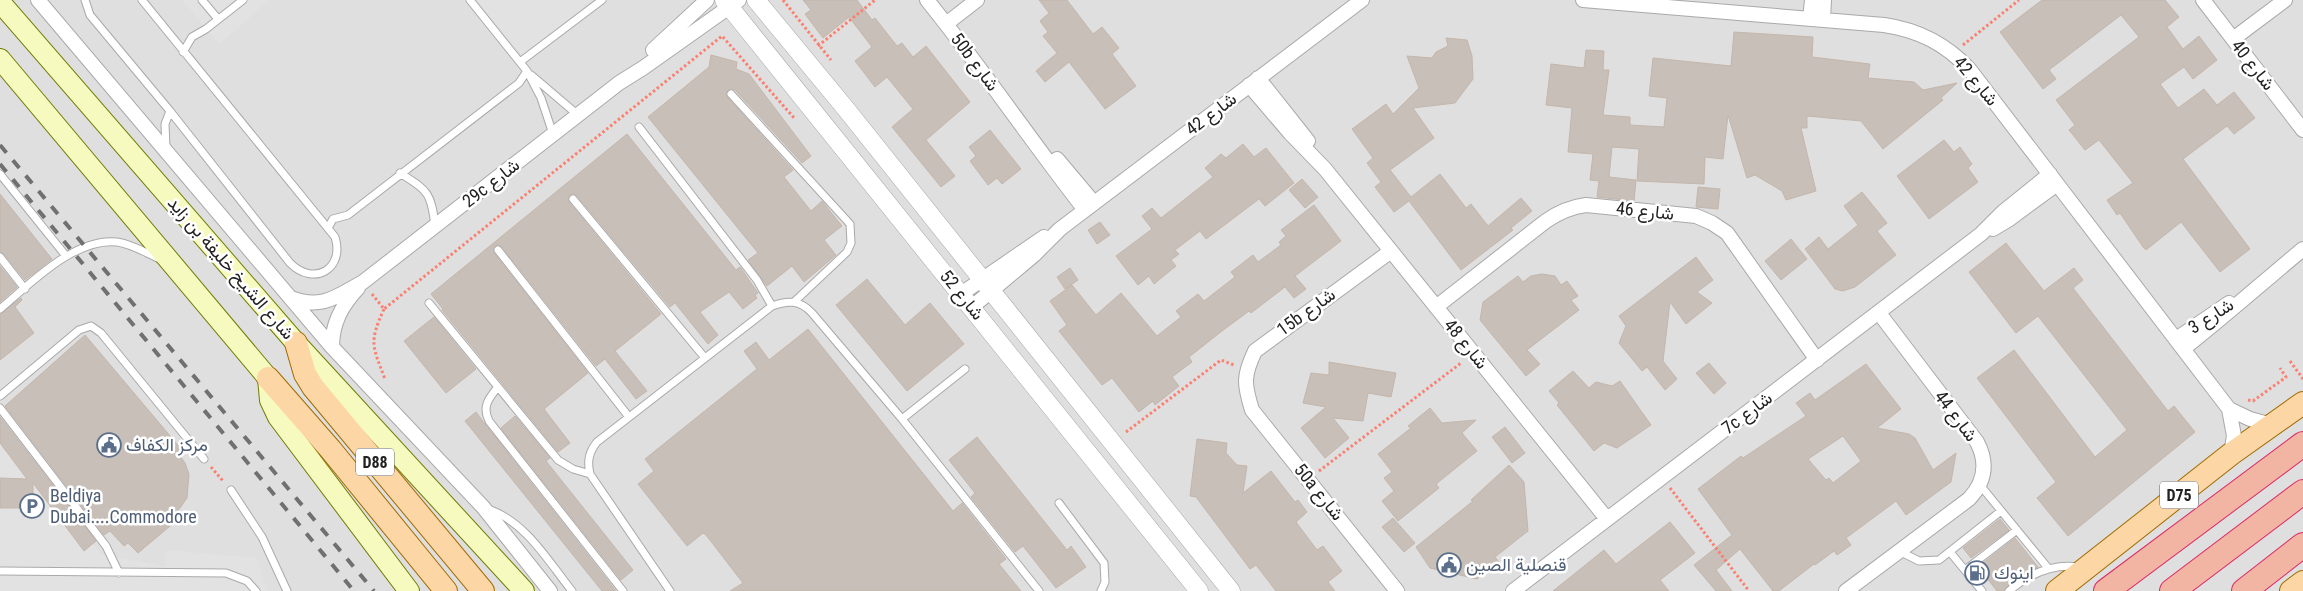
<svg xmlns="http://www.w3.org/2000/svg" width="2303" height="591" viewBox="0 0 2303 591" font-family="'Roboto Condensed',Vazirmatn,sans-serif">
<style>
.residential{fill:#e0dfdf}
.parking{fill:#e2e2e2}
.building{fill:#c7bfb8;stroke:#c4b6ab;fill-rule:evenodd}
.lines{fill:none;stroke-linecap:round;stroke-linejoin:round}
.service-casing{stroke:#a9a9a9;stroke-width:9}
.minor-casing{stroke:#a9a9a9;stroke-width:16}
.tertiary-casing{stroke:#a9a9a9;stroke-width:19}
.secondary-casing{stroke:#707d05;stroke-width:22}
.primary-casing{stroke:#a06b00;stroke-width:24}
.trunk-casing{stroke:#dc2a67;stroke-width:26}
.path{stroke:#fa8072;stroke-width:3;stroke-dasharray:2.5 2.5;stroke-linecap:butt}
.service{stroke:#fff;stroke-width:7}
.minor{stroke:#fff;stroke-width:14}
.tertiary{stroke:#fff;stroke-width:18}
.secondary{stroke:#f7fabf;stroke-width:20}
.primary{stroke:#fcd6a4;stroke-width:22}
.trunk{stroke:#f2b4a3;stroke-width:24}
.rail{stroke:#707070;stroke-width:4;stroke-dasharray:10 10;stroke-linecap:butt}
.labels{text-anchor:middle;stroke-width:5;stroke-linejoin:round;paint-order:stroke}
.shield{fill:#fff;stroke:#646464;stroke-width:1}
.shield-label{font-size:16px;font-weight:bold;fill:#222}
.street-label{font-size:18px;fill:#222;stroke:#fff}
.service-label{font-size:18px;fill:#4e5e75;stroke:#fff;text-anchor:start}
</style>
<rect width="100%" height="100%" fill="#f2efe9"/>
<path class="residential" d="M0,0h2303v591h-2303z"/>
<path class="parking" d="M182,0h88l-51,44z
M476,0h116l-68,58z
M0,422l101,132 64,12 2,-16 90,8 10,33h-267z"/>
<path class="building" d="M803,0h54l15,20 3,-2 22,28 5,-3 11,14 13,-11 44,56 -44,38 29,36 -14,11 -49,-60 21,-18 -26,-32 -12,10 -20,-26 17,-14 -23,-30 -26,21 -18,-24 6,-4z
M1039,0h28l26,34 9,-7 17,21 -7,6 24,32 -31,23 -36,-47 -24,20 -9,-11 21,-18 -14,-17 5,-4 -8,-11 9,-8z
M2042,0h123l14,17 -12,10 16,22 16,-13 18,24 -24,19 -9,-12 -24,17 18,24 26,-19 13,16 17,-13 21,26 -21,16 -7,-8 -44,33 67,90 -30,23 -39,-50 -35,28 -3,-3 -23,-34 -3,2 -10,-15 26,-17 -34,-43 -14,10 -16,-20 6,-5 -19,-25 83,-63 -18,-22 -72,55 7,9 -13,10 -43,-57z
M1734,32l79,5 -1,20 58,7 -2,14 46,4 9,8 34,-7 -16,15 2,2 -60,49 -22,-28 -54,-5v12h-6l15,63 -30,9 -4,-9 -27,-16 -8,3 -19,-63 -5,44 -18,-2 -1,27 -67,-3 2,-32 -27,-2 -3,30 27,3 -2,21 -37,-4 2,-16 -9,-1 3,-26 -25,-2 4,-44 -26,-3 5,-41 33,4 2,-18 18,1 -1,19h6l-6,45 27,2v8l34,2 3,-29 -18,-2 4,-38 78,8z
M1446,38l21,2 5,16 1,23 -18,24 -42,5 21,30 -44,32 21,27 29,-23 26,34 5,-4 17,22 33,-28 11,13 -21,17 2,2 -52,40 -52,-69 -15,11 -19,-25 6,-5 -14,-19 6,-5 -21,-29 34,-25 7,10 26,-26 -12,-32 25,2 4,-6 12,-6z
M711,55l26,7 -1,7 13,5 62,82 -9,7 -67,-73h-7l-1,7 66,73 -9,7 27,34 11,-10 20,25 -18,14 12,15 -32,27 -12,-16 -25,20 -19,-26 10,-7 -110,-136 61,-50z
M990,130l31,39 -19,15 -5,-6 -9,7 -18,-24 6,-5 -7,-9z
M627,134l109,136 4,-3 18,26 -3,2 2,3 -14,11 -14,-17 -29,20 18,23 -10,9 -33,-41 -5,4 -93,-111 -4,-2 -4,1v7l92,112 -46,37 32,40 -11,8 -31,-40 -9,7 -94,-119 -4,-2 -4,1v7l94,120 -44,36 26,34 -12,9 -116,-142 1,-1 -12,-15z
M1944,140l10,12 6,-5 12,17 -4,4 10,14 -49,37 -32,-43z
M1243,144l11,13 12,-9 28,35 -29,23 -6,-7 -53,40 -6,-8 -25,19 4,4 -8,6 5,6 -22,18 -5,-8 -11,9 -22,-29 36,-27 -10,-13 10,-8 9,10 52,-41 -8,-9 16,-14 5,4z
M1302,179l16,18 -13,11 -16,-18z
M1698,187l22,2 -2,20 -22,-2z
M1862,192l25,31 -10,8 19,24 -41,32 -12,4 -8,-2 -30,-40 14,-12 9,12 30,-24 -14,-19z
M0,194l52,65 -27,21 -21,-26 -4,-2z
M1314,205l27,36 -46,35 11,13 -12,9 -9,-11 -34,26 -2,-2 -27,20 -33,26 3,5 -20,15 7,9 -24,19 -2,-4 -14,11 -27,-34 -10,7 -43,-54 8,-6 -17,-24 22,-16 24,30 25,-22 36,43 24,-19 -5,-6 22,-17 6,7 31,-24 -4,-5 22,-17 5,7 23,-17 -2,-3 7,-6 -5,-6z
M1100,222l10,13 -13,9 -9,-14z
M1791,239l16,20 -26,21 -16,-19z
M2006,243l38,48 30,-23 9,12 -10,8 95,123 6,-5 21,26 -127,104 -31,-38 19,-16 -79,-104 37,-28 81,107 32,-27 -89,-114 -22,17 -47,-61z
M1696,257l17,23 -16,12 15,11 -26,21 -16,-22 -7,59 14,18 -12,11 -18,-23 -5,4 -23,-28 7,-17 -7,-10z
M0,266l17,21 -17,15z
M1070,268l8,12 -13,9 -8,-12z
M1542,274l13,2 6,9 6,-4 11,15 -7,4 8,10 -52,40 13,14 -14,12 -46,-56 3,-18 35,-26 5,6 8,-6z
M867,279l38,46 25,-22 34,41 -57,47 -71,-86z
M21,298l1,2 -7,7 19,26 -34,27v-46z
M434,317l42,52 -30,24 -42,-52z
M808,329l145,182 9,-8 44,56 -7,5 22,27h-291l13,-8 -37,-48 -3,-2 -16,13 -49,-62 16,-13 -9,-12 112,-90 -13,-18 12,-9 13,18z
M85,335l97,115 -4,3 7,10 4,11 -2,24 -14,20 3,3 -38,32 -10,-10 -4,3 -14,-15 -6,4 -99,-129z
M1329,362l67,11 -5,24 -23,-4 -5,28 -30,-3 16,20 -24,20 -24,-30 25,-21 -23,-4 8,-30 18,2z
M1709,363l17,20 -12,11 -18,-21z
M1866,364l35,45 -24,19 32,6 6,4 18,32 23,-17 -5,29 -45,33 -10,-14 -50,37 5,7 -14,10 -3,-4 -19,14 -1,-1 -35,27h-6l-33,-42 -24,21 16,21h-16l-22,-26 38,-30 -34,-46 43,-33 2,2 63,-42 -10,-13 14,-10 5,7zM1843,436l18,25 -28,22 -4,-5 -3,2 -18,-21z
M1573,371l16,17 7,-6 16,4 8,-5 31,44 -34,23 -13,-5 -10,8 -37,-46 2,-2 -10,-12z
M1430,408l12,15 34,-3 -14,13 15,18 -41,33 3,4 -41,33 -16,-20 12,-10 -10,-13 8,-6 -14,-18 33,-26 -3,-2z
M476,412l9,12 131,167h-14l-137,-170z
M515,416l35,42 -4,3 87,109 -12,10 -120,-152z
M0,417l96,124 -12,10 -51,-68v25h-33v-30l27,1 -27,-36z
M1505,427l20,26 -13,10 -20,-26z
M977,437l90,113 4,-4 15,21 -30,21 -33,-42 -8,6 -44,-55 4,-4 -26,-33z
M1197,439l30,4 -1,10 11,12 10,1 -4,27 28,-22 24,31 3,-2 9,12 -11,10 21,28 6,-4 19,25 -14,11 7,9h-59l-20,-26 -6,4 -54,-72 -6,-1z
M1509,465l15,17 4,49 -33,26 4,5 -22,17 -47,-11 -14,-21 57,-46 -2,-1z
M1393,518l22,25 -11,9 -22,-25z
M2000,519l9,11 -38,28 -8,-10z
M1670,522l25,31 -35,27 9,11h-116l51,-41 12,14z
M2015,538l23,29 -24,14 -10,10h-7l-19,-24z"/>
<g class="lines">
<g class="service-casing">
<path id="service" d="M85,0l5,15 80,96 120,152c24,24 55,6 45,-26l-193,-237
M202,0l16,19
M470,0l57,71 14,27 12,36
M183,52l9,-15 14,-8 37,-29
M520,62l82,-62
M531,75l47,40
M731,94l119,130 1,19 -4,9 -53,50
M639,127l118,153 15,26
M166,148l-1,-24 5,-13
M400,173c28,18 31,19 35,53
M0,174l66,82
M573,199l132,159
M328,228l5,-9 15,-4 171,-132 8,-12
M498,250l131,167
M0,257l25,32
M429,303l129,157 15,9 17,5
M0,309c30,-25 75,-72 117,-67 15,2 29,11 43,17
M498,387c-10,12 -16,20 -9,34l134,170
M0,396l79,-66 12,-4 10,7 103,126
M0,408l106,138 13,27
M902,419l63,-50
M1980,485l68,83
M231,490l31,47 25,54
M1059,503l45,60 1,19 -4,9
M488,509c38,13 60,52 84,82
M1899,551l20,10 20,-1 62,-49
M1950,552l32,39
M1965,570l52,-40
M0,571l226,2 21,8 9,10
M670,591l-80,-117c-3,-13 -1,-22 7,-32l175,-136c16,-6 28,-6 40,7l90,106 137,172
M2009,591c20,-17 43,-28 70,-24"/>
</g>
<g class="minor-casing">
<path id="minor" d="M38,0l294,347 151,160 67,84
M927,0c55,68 104,141 158,210
M1583,0l301,25c35,5 62,19 86,45l259,339 5,27 -3,18
M2203,0l100,130
M1810,19l2,-19
M1823,20l1,-20
M946,24l31,-24
M2233,39l52,-39
M653,50l54,-50
M1258,78l50,63
M1249,85l41,48 35,36 282,350
M1057,159l37,44
M1993,229l15,-9 49,-36
M1391,251l-136,100c-12,25 -11,33 -3,59l145,181
M961,294l83,-57
M291,298c31,12 46,-2 72,-16l256,-199 24,-15 96,-68
M972,307l62,-52 26,-26 302,-229
M1436,307l110,-86c13,-9 24,-14 40,-16l110,11 16,7 15,10 90,127
M2176,339l53,-36
M332,347c0,-24 10,-42 26,-59
M2183,349c41,-32 80,-67 120,-100
M2229,409l21,10 22,6
M1513,591l468,-357 22,-22 47,-38
M1846,591l123,-92c16,-17 19,-36 8,-57l-98,-129"/>
</g>
<g class="tertiary-casing">
<path id="tertiary" d="M724,0l475,591
M756,0l90,109 385,482"/>
</g>
<g class="secondary-casing">
<path id="secondary" d="M0,2l296,341 228,248
M0,59l268,319 2,22 8,17 131,174"/>
</g>
<g class="primary-casing">
<path id="primary" d="M296,343l9,31 8,13 170,204
M268,378l63,72 115,141
M2057,591l174,-137 72,-51
M2291,591l12,-9"/>
</g>
<g class="trunk-casing">
<path id="trunk" d="M2106,591l197,-147
M2172,591l131,-99
M2244,591l59,-46"/>
</g>
<path class="path" d="M783,0l48,60
M1963,45l56,-45
M818,46l57,-46
M372,294l12,15 338,-273 73,83
M384,309c-15,33 -12,36 1,70
M2290,361l13,18
M2248,400l5,1 33,-24 -6,-9
M1126,432l95,-72 13,5
M211,467l12,14
M1319,471l142,-108
M1670,488l79,103"/>
<use href="#service" class="service"/>
<use href="#minor" class="minor"/>
<use href="#tertiary" class="tertiary"/>
<use href="#secondary" class="secondary"/>
<use href="#primary" class="primary"/>
<use href="#trunk" class="trunk"/>
<path class="rail" d="M0,145l374,446
M0,164l354,427"/>
</g>
<defs>
<g id="civic-ring" transform="scale(1.25)"><circle r="9.5" fill="#fff" stroke="#5c6f8a" stroke-width="1.5"/><path d="M-.6-6.5H3V-4.5H.6V-3L4-1V1h2V6H-6V1h2V-1L-.6-3ZM-1.2 2.5V6h2.4V2.5Z" fill="#5c6f8a"/></g>
<g id="parking-ring" transform="scale(1.25)"><circle r="9.5" fill="#fff" stroke="#5c6f8a" stroke-width="1.5"/><path d="M-3.5-5.5H1a3.5 3.5 0 0 1 0 7H-1V5.5H-3.5ZM-1-3.4V-.6H.8a1.4 1.4 0 0 0 0-2.8Z" fill="#5c6f8a"/></g>
<g id="fuel-ring" transform="scale(1.25)"><circle r="9.5" fill="#fff" stroke="#5c6f8a" stroke-width="1.5"/><path d="M-5.5-6h7V0h2V4h1.3V-2.5L3-4.5l.8-.8L6-3V5H2.5V1h-1V6h-7ZM-4.2-4.7v3.2H.2V-4.7Z" fill="#5c6f8a"/></g>
</defs>
<g fill-rule="evenodd">
<use href="#civic-ring" x="109" y="445"/>
<use href="#parking-ring" x="32" y="506"/>
<use href="#civic-ring" x="1449" y="565"/>
<use href="#fuel-ring" x="1977" y="573"/>
</g>
<g class="labels">
<g class="shield">
<rect x="356" y="448.5" width="38" height="27" rx="4"/>
<rect x="2160" y="481.5" width="38" height="27" rx="4"/>
</g>
<g class="shield-label">
<text x="375" y="468">D88</text>
<text x="2179" y="501">D75</text>
</g>
<g class="street-label">
<text transform="translate(975 62) rotate(53)" y="6">50b شارع</text>
<text transform="translate(2253 65) rotate(52)" y="6">شارع 40</text>
<text transform="translate(1976 81) rotate(50)" y="6">شارع 42</text>
<text transform="translate(1211 114) rotate(-37)" y="6">شارع 42</text>
<text transform="translate(491 183) rotate(-38)" y="6">29c شارع</text>
<text transform="translate(1645 211) rotate(6)" y="6">شارع 46</text>
<text transform="translate(231 268) rotate(49)" y="6">شارع الشيخ خليفة بن زايد</text>
<text transform="translate(962 295) rotate(51)" y="6">شارع 52</text>
<text transform="translate(1306 312) rotate(-36)" y="6">15b شارع</text>
<text transform="translate(2211 316) rotate(-32)" y="6">شارع 3</text>
<text transform="translate(1466 344) rotate(51)" y="6">شارع 48</text>
<text transform="translate(1747 413) rotate(-37)" y="6">7c شارع</text>
<text transform="translate(1956 416) rotate(53)" y="6">شارع 44</text>
<text transform="translate(1319 492) rotate(51)" y="6">50a شارع</text>
</g>
<g class="service-label">
<text x="126" y="451">مركز الكفاف</text>
<text x="50" y="502">Beldiya<tspan x="50" dy="21">Dubai....Commodore</tspan></text>
<text x="1466" y="571">قنصلية الصين</text>
<text x="1994" y="579">اينوك</text>
</g>
</g>
</svg>
